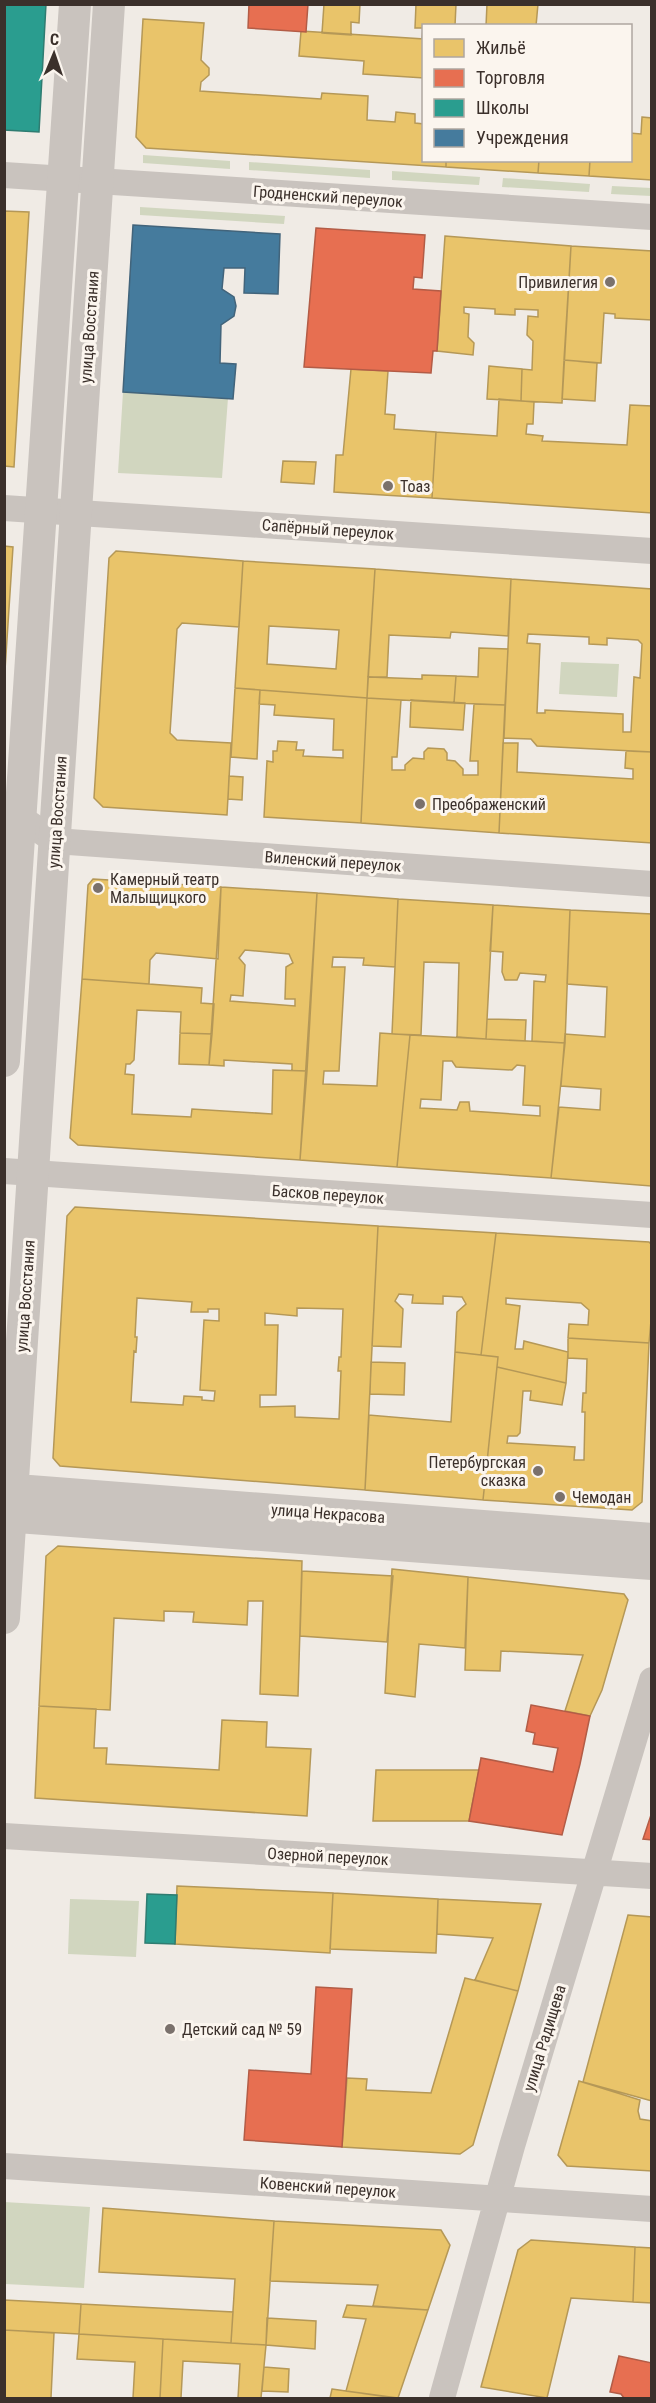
<svg xmlns="http://www.w3.org/2000/svg" width="656" height="2403" viewBox="0 0 656 2403" font-family="'Roboto Condensed',sans-serif">
<style>
.green{fill:#d1d6bf}
.homes{fill:#e9c46a;stroke:#b59857;stroke-width:1.5;fill-rule:evenodd}
.shops{fill:#e76f51;stroke:#b35c46;stroke-width:1.5}
.schools{fill:#2a9d8f;stroke:#2f7c71;stroke-width:1.5}
.public{fill:#457b9d;stroke:#42647b;stroke-width:1.5}
.lines{fill:none;stroke-linecap:round;stroke-linejoin:round}
.minor{stroke:#c9c3be;stroke-width:26}
.tertiary{stroke:#c9c3be;stroke-width:32}
.poi-dot{fill:#7a716c;stroke:#fbf5ee;stroke-width:2}
.labels{text-anchor:middle;stroke-width:6;stroke-linejoin:round;paint-order:stroke}
.street-label{font-size:16px;fill:#3b302b;stroke:#fbf5ee}
.poi-label{font-size:16px;fill:#3b302b;stroke:#fbf5ee;text-anchor:start}
</style>
<rect width="100%" height="100%" fill="#f0ebe5"/>
<path class="green" d="M143,155l87,6v8l-87,-6z
M249,162l121,8v8l-121,-8z
M392,171l88,6 -1,8 -87,-5z
M503,178l87,6 -1,8 -87,-5z
M612,186l39,2v8l-40,-2z
M140,207l145,9 -1,8 -144,-9z
M123,392l105,6 -6,80 -104,-5z
M561,662l58,2 -2,33 -58,-3z
M70,1899l69,2 -3,56 -68,-3z
M4,2202l86,5 -6,81 -79,-4z"/>
<path class="homes" d="M324,4h36l-1,19 -8,-1v13l-29,-2z
M416,4h40l-1,22h-31l-2,13 1,-11h-8z
M487,4h51l-2,22h-50z
M143,19l61,4 -3,37 8,8v7l-8,7 -1,9 121,8 1,-6 46,3 -1,24 28,2 1,-10 19,2v9l9,1v36h22v7l-300,-19 -10,-11z
M301,31l123,8v39l-61,-4 1,-13 -65,-5z
M642,117l10,1v62l-63,-4 1,-16h40v-27l11,1z
M446,160h93l-1,13 -92,-6z
M539,160h51l-1,16 -51,-3z
M4,211l25,1 -15,255 -10,-1z
M445,236l126,10 -9,157 -41,-2 1,-32 10,1 1,-29 -6,-6 1,-19 10,1v-7l-23,-1v6l-20,-1v-5l-31,-2v6l5,1 -1,23 6,6 -1,12 -36,-4z
M571,246l81,5v69l-37,-2v-4l-11,-1 -3,50 -37,-3z
M564,360l33,3 -2,38 -33,-2z
M489,366l33,3 -1,32 -34,-2z
M351,369l37,2 -3,43 10,1 -1,14 42,3 -4,66 -98,-6 2,-37h7z
M499,399l35,3 -1,22h-6l-1,10 17,2 -1,5 85,4 3,-40 22,1v107l-220,-15 4,-66 61,4z
M283,461l33,1 -2,22 -33,-2z
M4,546l9,1 -8,123h-1z
M116,551l127,10 -4,66 -57,-4 -5,6 -7,104 7,7 54,3 -4,72 -124,-8 -9,-9 15,-240z
M243,561l132,8 -8,129 -132,-10zM269,626l70,4 -3,39 -69,-5z
M375,569l136,10 -3,57 -57,-4 -1,6 -61,-3 -2,42h-19z
M511,579l141,10v163l-115,-6 -6,-7 -27,-1zM528,634l61,3v7l18,1v-7l31,2 4,4 -2,34 -6,-1 -3,55h-8v-18l-78,-4v3h-8l3,-69 -13,-1z
M479,648l29,1 -3,56 -51,-2 2,-27 22,1z
M422,675l34,1 -2,27 -87,-5 1,-21 54,2z
M235,688l25,2 -3,69 -26,-2z
M260,690l107,8 -6,125 -97,-6 3,-56 6,1v-11h4l1,-10 19,1 -1,8h8l-1,6 40,2v-8h-10l1,-31 -60,-4 1,-10 -16,-1z
M367,698l34,2 -4,57h-5v13h13v-5l8,-7 11,1v-7l4,-4 16,1 3,4v7l8,1 8,8v6h15v-14h-8l4,-57 31,1 -6,128 -138,-10z
M411,700l54,3 -2,27 -53,-3z
M503,743h15l-1,29 116,7v-10l-8,-1 1,-17 26,1v91l-153,-10z
M229,776l14,1 -1,23 -14,-1z
M93,879l128,8 -3,72 -62,-6 -6,7 -1,24 -67,-5 6,-94z
M221,887l96,6 -10,178h-15v-7l-68,-4v6l-15,-1zM245,950l44,4 4,9 -7,4 -1,32h10v7l-65,-5 1,-6 12,1 2,-31 -6,-7z
M317,893l81,6 -3,68 -32,-2 1,-7 -31,-1 -1,10h13l-6,104h-15l-1,13 54,2 3,-53 30,2 -13,132 -97,-7z
M398,899l95,6 -7,134 -29,-2 2,-74 -35,-1 -3,73 -29,-1z
M493,905l77,5 -5,133 -33,-2 2,-60 11,1 1,-7 -26,-2 -3,7h-12l-3,-8 1,-20 -13,-1z
M570,910l82,4 -1,272 -100,-8 8,-71 41,3 1,-21 -40,-3 4,-52 40,3 2,-50 -40,-3z
M82,979l120,9 -1,15 13,1 -2,30 -32,-1 1,-21 -44,-2 -3,50 -4,4h-4l-1,10 9,1 -2,39 59,3 1,-8 80,5 1,-44 34,1 -7,89 -222,-15 -8,-7z
M487,1019l39,1 -1,21 -39,-2z
M180,1033l32,1 -3,31 -30,-1z
M410,1035l155,8 -14,135 -154,-11zM443,1061h9l4,6 56,3 5,-5 8,1 -2,39 17,1v10l-70,-5 -1,-9h-9l-3,8 -37,-2 1,-9 20,1z
M75,1207l303,19 -13,264 -305,-24 -7,-8 14,-242zM137,1298l55,4 -1,10h17v-3h11v12l-15,-1 -4,70 15,1 -1,10 -12,-1v-3l-18,-1 -1,9 -52,-3 3,-51 2,1 1,-15h-2zM297,1308l46,1 -2,48h-2l-1,14h3l-2,48 -44,-2v-11l-35,1v-12h16l2,-70h-13v-12l32,3z
M378,1226l118,7 -15,122 -26,-3 2,-40 9,-8 -4,-7 -19,-1v8l-31,-1 1,-8 -14,-1 -4,7 8,8 -2,38 -29,-1z
M496,1233l153,9 3,3v64l-3,34 -81,-5 1,-14 19,1 1,-15 -8,-7 -75,-5v6l14,2 -5,43h8l1,-8 44,11 -2,31 -69,-16 1,-10 -17,-2z
M568,1338l81,5 -7,159 -10,8 -149,-10 14,-133 69,16 -4,22 -32,-5 1,-9h-8l-3,42 -3,3h-9l-1,7 68,4 -1,13h10l1,-48h-3l1,-19h3l1,-34 -19,-1z
M455,1352l43,5 -15,143 -118,-10 4,-75 82,7z
M371,1362l34,1 -1,32 -34,-1z
M58,1546l244,15 -4,135 -38,-2 3,-93h-15l-1,24 -54,-3 1,-10 -30,-1v10l-50,-3 -4,92 -71,-4 7,-150z
M392,1569l76,8 -3,71 -46,-4 -4,53 -30,-4z
M302,1571l91,5 -6,66 -87,-6z
M468,1577l156,17 4,6 -26,90 -12,26 -25,-5 18,-56 -82,-4 -1,20 -35,-1z
M39,1706l57,3 -2,39h13l-1,16 113,6 3,-50 45,2 -1,25 45,2 -4,67 -272,-18z
M376,1770h103l-10,51h-96z
M177,1886l156,7 -3,60 -155,-9z
M333,1893l105,6 -2,54 -106,-4z
M438,1899l103,5 -23,87 -43,-11 18,-42 -56,-4z
M628,1915l24,2v184l-69,-19z
M465,1978l53,13 -45,154 -13,9 -118,-7 5,-69 20,1 -1,11 65,3z
M579,2081l61,19 -2,11 2,8 12,2v50l-85,-5 -9,-11z
M103,2208l171,13 -8,124 -35,-2 4,-64 -136,-7z
M274,2221l167,9 9,15 -22,65 -55,-4 5,-21 -108,-4z
M531,2240l104,7 -2,55 -62,-4 -24,100 -66,-11 37,-137z
M635,2247l17,1v55l-19,-1z
M4,2300l77,4 -2,30 -75,-4z
M81,2304l152,8 -2,31 -152,-9z
M347,2305l81,5 -30,88 -52,-7 20,-72 -23,-2z
M267,2318l49,3 -1,28 -49,-4z
M4,2330l50,3 -3,65h-47z
M79,2334l84,5 -3,59h-27l2,-36 -58,-3z
M163,2339l103,6 -5,53h-23l2,-34 -57,-3 -2,37h-21z
M264,2367l25,2 -1,23 -26,-1z
M332,2389l63,9h-65z"/>
<path class="shops" d="M249,4h59l-2,28 -58,-4z
M316,228l109,7 -3,43 -8,-1 -1,12 28,2 -4,60h-4l-2,22 -127,-6z
M531,1705l59,11 -10,48 -18,71 -93,-14 12,-63 72,14 5,-24 -25,-4 2,-11 -9,-2z
M652,1812v28l-9,-1z
M316,1987l36,2 -10,158 -98,-7 5,-70 62,4z
M619,2356l33,7v35h-28l-3,-4 -11,-2z"/>
<path class="schools" d="M4,4h42l-7,128 -35,-2z
M147,1894l30,1 -2,49 -30,-1z"/>
<path class="public" d="M133,225l147,9 -2,60 -34,-1 1,-25h-21l-2,21 12,8 2,9 -2,10 -13,9 -1,38 16,1 -3,35 -110,-7z"/>
<g class="lines">
<path class="minor" d="M4,175l648,42
M4,508l648,43
M4,817l17,1 34,23 597,43
M4,1171l648,44
M4,1836l648,40
M4,2166l648,43
M442,2398l70,-252 140,-466"/>
<path class="tertiary" d="M4,1061l71,-1057
M4,1489l648,50
M4,1516l648,48
M4,1618l105,-1614"/>
</g>
<g class="poi-dot">
<circle cx="610" cy="282" r="6"/>
<circle cx="388" cy="486" r="6"/>
<circle cx="420" cy="804" r="6"/>
<circle cx="98" cy="888" r="6"/>
<circle cx="538" cy="1471" r="6"/>
<circle cx="560" cy="1497" r="6"/>
<circle cx="170" cy="2029" r="6"/>
</g>
<g class="labels">
<g class="street-label">
<text transform="translate(328 196) rotate(4)" y="6">Гродненский переулок</text>
<text transform="translate(89 327) rotate(-86)" y="6">улица Восстания</text>
<text transform="translate(328 529) rotate(4)" y="6">Сапёрный переулок</text>
<text transform="translate(57 812) rotate(-86)" y="6">улица Восстания</text>
<text transform="translate(333 861) rotate(4)" y="6">Виленский переулок</text>
<text transform="translate(328 1194) rotate(4)" y="6">Басков переулок</text>
<text transform="translate(25 1296) rotate(-86)" y="6">улица Восстания</text>
<text transform="translate(328 1513) rotate(4)" y="6">улица Некрасова</text>
<text transform="translate(328 1856) rotate(3)" y="6">Озерной переулок</text>
<text transform="translate(544 2038) rotate(-73)" y="6">улица Радищева</text>
<text transform="translate(328 2187) rotate(4)" y="6">Ковенский переулок</text>
</g>
<g class="poi-label">
<text x="598" y="288" text-anchor="end">Привилегия</text>
<text x="400" y="492">Тоаз</text>
<text x="432" y="810">Преображенский</text>
<text x="110" y="885">Камерный театр<tspan x="110" dy="18">Малыщицкого</tspan></text>
<text x="526" y="1468" text-anchor="end">Петербургская<tspan x="526" dy="18">сказка</tspan></text>
<text x="572" y="1503">Чемодан</text>
<text x="182" y="2035">Детский сад № 59</text>
</g>
</g>
<rect width="656" height="2403" fill="none" stroke="#3b302b" stroke-width="12"/>
<rect x="422" y="24" width="210" height="138" fill="#fbf5ee" stroke="#aea6a0" stroke-width="1.5"/>
<rect x="434" y="39" width="30" height="18" fill="#e9c46a" stroke="#aea6a0" stroke-width="1.5"/>
<text x="476" y="54" font-size="18" fill="#3b302b">Жильё</text>
<rect x="434" y="69" width="30" height="18" fill="#e76f51" stroke="#aea6a0" stroke-width="1.5"/>
<text x="476" y="84" font-size="18" fill="#3b302b">Торговля</text>
<rect x="434" y="99" width="30" height="18" fill="#2a9d8f" stroke="#aea6a0" stroke-width="1.5"/>
<text x="476" y="114" font-size="18" fill="#3b302b">Школы</text>
<rect x="434" y="129" width="30" height="18" fill="#457b9d" stroke="#aea6a0" stroke-width="1.5"/>
<text x="476" y="144" font-size="18" fill="#3b302b">Учреждения</text>
<g transform="translate(54 54) rotate(2)" stroke="#fbf5ee" stroke-width="4.5" paint-order="stroke">
<path d="M0-4.5L10 22L0 15L-10 22Z" fill="#3b302b"/>
<text y="-9" font-size="16" font-weight="bold" text-anchor="middle" fill="#3b302b">С</text>
</g>
</svg>
